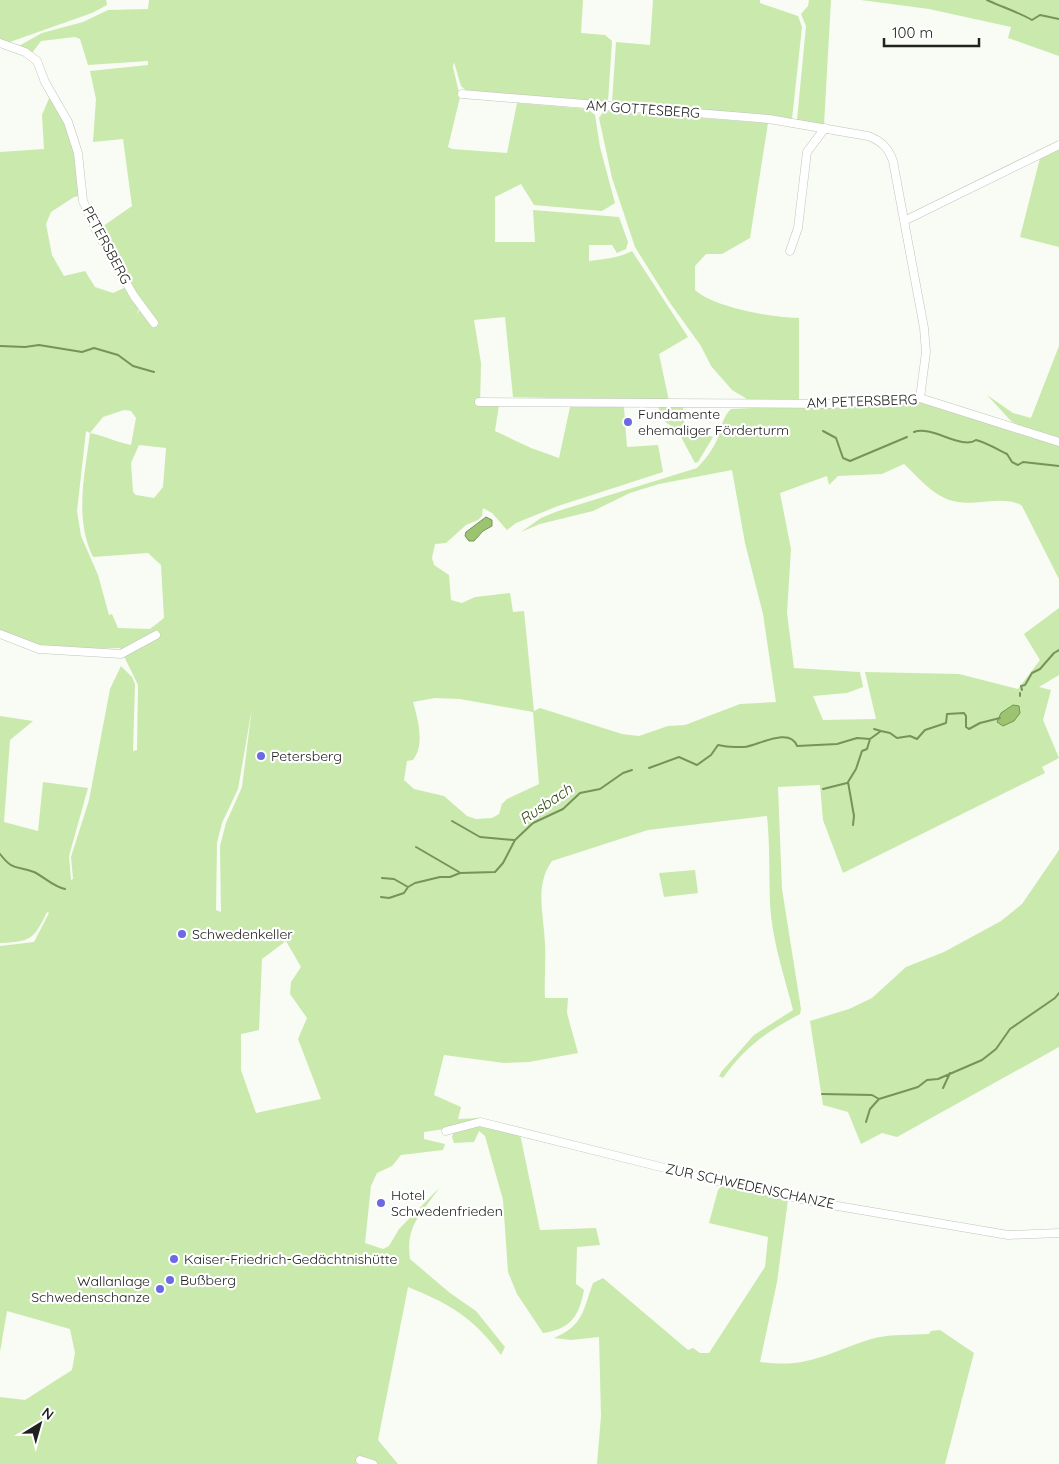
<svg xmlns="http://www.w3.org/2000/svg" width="1059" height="1464" viewBox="0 0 1059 1464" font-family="Quicksand,sans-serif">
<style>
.green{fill:#cae9ac;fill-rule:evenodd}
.water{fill:#9bc370;stroke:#769358}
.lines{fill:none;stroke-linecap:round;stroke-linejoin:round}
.stream{stroke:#769358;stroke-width:2}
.minor-casing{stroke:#c0c4bc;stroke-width:9}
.minor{stroke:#fff;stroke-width:8}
.poi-dot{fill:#6b69e3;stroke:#fff;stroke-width:2}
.labels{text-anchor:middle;stroke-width:4.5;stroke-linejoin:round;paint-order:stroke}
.street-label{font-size:14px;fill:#21221f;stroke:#fff}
.poi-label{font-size:14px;fill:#21221f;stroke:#fff;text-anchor:start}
.water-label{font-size:15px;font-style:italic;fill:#314a0f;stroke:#fff}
</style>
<rect width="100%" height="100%" fill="#f8fcf4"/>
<path class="green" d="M0,0h106l1,5 -15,8 -85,30 -7,-2z
M149,0h434l-2,33 24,2 7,6 -4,61 -3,2 -137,-12 -7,-6 -7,-24 -1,5 7,30 -12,50 4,2 55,4 10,-50 71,6 7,6 5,32 15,56 -13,8 -68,-6 -13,-21 -26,13v45h40l-2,-32 86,7 9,25 -2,7 -9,4 -5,-8h-23v16c15,-2 30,-3 43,-10l56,86 -29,17 10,47 -156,-4 -8,-80 -31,3 7,43 -1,42h19l-4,26 36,17 28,10 11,-51h54l3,40 31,-2 5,27 -105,34 -42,17 -9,7 -15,-17 -9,-5 -1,8 -4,4 -12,5 -20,18 -11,1 -3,14 2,7 15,10 2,25 11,3 13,-6 35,-4 3,19 11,-1 10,100 6,-3 82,26 17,2 29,-10 17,-1 55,-21 36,-2 -13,-88 -18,-71 -13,-73 -73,14 -29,9 -37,18 -53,13 -19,8 20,-14 17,-7 139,-43c9,-9 16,-19 21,-30 4,-12 4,-20 13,-29l184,-8 144,44v134l-37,-73c-16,-12 -48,1 -69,-5 -20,-5 -35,-24 -49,-37l-22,10 -44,2 -9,9 -2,-9 -47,17 11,56 -4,64 7,55 66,4 3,15 -16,6 -34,3 10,24 53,-1 -11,-47 94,2 59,15 22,-29 -16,-26 35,-26v67l-20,12 12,3 -8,30 16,38 -17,9 3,6 -202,100 -20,-53 -3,-35 -42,2 4,102 19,120 -1,5c-34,18 -55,33 -77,64l-4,-2 3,-5 32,-36 39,-25c-9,-35 -21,-70 -23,-106 -1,-30 0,-59 -3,-88l-119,14 -96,31c-18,25 -8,54 -7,83 1,18 -1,36 0,54h23l-1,15 11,40 -49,9 -25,1 -60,-8 -10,40 27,12 -3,12 22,-1 40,16 20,96 56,-2 4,17 -23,2 -1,37 8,6c-5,26 -13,39 -41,43l-26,-39 -9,-22 -5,-72 -18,-64 -6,-5 -5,11 -20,1 -2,-6 2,-6 -9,-2 -21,3v7l21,5 -2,6 -42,5 -9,11 -15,7 -6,13 -6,57 18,6 6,-3 10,-17 40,-41c-17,26 -34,37 -29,71l40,34 26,18 29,36 -4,8c-27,-37 -51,-51 -93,-68l-30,153 20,24h-398v-67l25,3 47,-30 3,-17 -5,-24 -63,-18 -7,41v-406l34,-4 15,-29 -2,-1c-13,27 -16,30 -47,31v-227l33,5 -23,19 -6,82 34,9 5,-49 45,6 -19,68 2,24 2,-1 -2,-22 18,-57 21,-111 11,-23 11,11 3,7 -2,67 4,-1 1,-65 -18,-37 -48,2 -33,-3 -39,-15v-480l44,-3 -2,-34 8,-19c21,32 26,62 31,100l-7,1 -23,15 -5,12 6,31 12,21 21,-5 10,16 18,6 13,-6 13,19 -2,9 5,-11 -43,-75 33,-23 -9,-67 -30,3 3,-43 -6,-28 58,-6v-4l-60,4 -8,-26 -5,-2 -34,4 -9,12 -15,-6 25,-14 41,-11 25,-12 40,-1zM124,410l7,1 5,7 -5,27c-15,-3 -26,-9 -41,-12l13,-16zM86,431l4,2c-5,41 -16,85 3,124l55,-4 13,12 3,53 -14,11 -32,-1 -6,-14 -3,1 -11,-40 -17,-39 -4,-25zM139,445l27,3 -3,39 -9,11 -18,-3 -3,-3 -2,-29zM435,698l25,1 73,13 6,72 -32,15 -5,5 -3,10 -7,4 -16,1 -9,-3 -23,-20 -30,-7 -10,-9 3,-19 6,-1c12,-15 5,-41 0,-58zM252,708l-10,79 -16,36 -6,23 1,66 -5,-2 1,-67 5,-20 16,-34zM286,941l15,26 -10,15 -1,12 17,24 -9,21 23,60 -65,14 -15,-43v-36l18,-4 3,-71z
M653,0h107v3l38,13 4,11 -10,92 -178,-14 -2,-3 4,-60 34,3z
M809,0h22l-7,125 -27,-5 9,-94 -5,-12 7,-8z
M861,0h198v56l-51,-18 3,-11 -82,-18z
M607,111l161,12 -18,115 -28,16h-16l-11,12v24c18,17 78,28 104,28v83l-52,-2 -15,-9 -21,-24 -10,-20 -31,-43 -35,-56 -23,-69 -13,-60 4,-6z
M1059,149v98l-39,-10 20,-79z
M1059,346v92l-37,-11 -11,-6 -24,-26 26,18 18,5z
M658,407h25l1,15 11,9 18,6 -15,25 -3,1 -14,-26 -6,-9 -10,-6z
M1059,850v197l-162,90 -15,-4 -21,11 -13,-32 -25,-7 -13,-84 39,-12 23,-11 34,-31 38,-15 57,-31 21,-17z
M695,870l3,23 -34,4 -5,-24z
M722,1185l66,15 -11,82 -17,80c52,7 69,-11 115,-24 17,-4 37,-3 54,-4l2,-3 9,-1 34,23 -29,111h-348l4,-48 -2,-79 -28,3 -17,-2c30,-13 29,-28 39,-55l10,-5 85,72 5,-2 7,5h9l56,-86 3,-30 -59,-14 9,-33z"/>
<path class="water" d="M486,517l6,3v6l-9,5 -9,10h-5l-4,-5 1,-4z
M1013,705l6,1 1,7 -6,8 -11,5 -6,-4 4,-9z"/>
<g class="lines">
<path class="stream" d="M987,0c15,7 31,12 45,20l8,-5 19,4
M0,346l25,1 14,-2 43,7 12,-4 24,7 15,11 21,6
M823,431l13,7 7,20 7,3 57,-24
M914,432c17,-7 48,18 62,8 9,2 21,9 31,14l5,8 6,3 5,-3 36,4
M1022,690l-1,-4 4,-1 7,-12 8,-4 14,-16 5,-3
M1020,696v-3
M874,729l7,2
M649,768l30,-11 18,8 14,-10 7,-10c12,3 13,2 26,2 13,-1 46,-21 53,-1l40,-2 20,-6 13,1 11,-8 9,2 7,5 13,-2 7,3 8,-9 21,-7 1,-9 17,-1 2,3v11l3,2 11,-6 20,-5
M823,789l24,-6
M452,821l28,16 34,3
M853,825l1,-9 -6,-34 8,-13 6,-18 5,-2 3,-10
M416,847l43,25
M0,854c14,18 16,11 34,18 12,6 18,14 31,17
M382,878l12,1 14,8
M381,897l8,1 15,-5 4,-6 7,-4 25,-6h10l10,-4 35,-1 8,-9 12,-23 18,-17 30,-14 17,-16 20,-4 23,-16 9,-3
M943,1088l7,-15
M822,1094l50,1 7,4 39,-12 9,-7 11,-1 44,-19 14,-11 14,-20 45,-31 4,-5
M866,1122l4,-13 9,-10"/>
<g class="minor-casing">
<path id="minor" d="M0,43l25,9 12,9 8,21 23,40 10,31 5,48 14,31 37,64 20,27
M462,94l307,25 99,17c13,5 20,11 25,25l31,167 2,24 -6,46
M904,221l155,-76
M790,251l8,-23 9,-76 18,-24
M479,402l353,2 88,-6 139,44
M0,634l39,15 82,5 35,-19
M446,1131l34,-9 237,59 103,22 188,32 51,-2
M360,1460l13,4"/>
</g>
<use href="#minor" class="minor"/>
</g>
<g class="poi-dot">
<circle cx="628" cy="422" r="5"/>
<circle cx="261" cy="756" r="5"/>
<circle cx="182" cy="934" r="5"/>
<circle cx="381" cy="1203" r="5"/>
<circle cx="174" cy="1259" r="5"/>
<circle cx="170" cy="1280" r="5"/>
<circle cx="160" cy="1289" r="5"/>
</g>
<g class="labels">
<g class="street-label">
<text transform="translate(643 109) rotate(4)" y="5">AM GOTTESBERG</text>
<text transform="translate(107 245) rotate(62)" y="5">PETERSBERG</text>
<text transform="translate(862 401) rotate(-2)" y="5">AM PETERSBERG</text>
<text transform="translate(750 1186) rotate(12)" y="5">ZUR SCHWEDENSCHANZE</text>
</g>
<g class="poi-label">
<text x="638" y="419">Fundamente<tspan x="638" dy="16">ehemaliger Förderturm</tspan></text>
<text x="271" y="761">Petersberg</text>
<text x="192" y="939">Schwedenkeller</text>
<text x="391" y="1200">Hotel<tspan x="391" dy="16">Schwedenfrieden</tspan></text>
<text x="184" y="1264">Kaiser-Friedrich-Gedächtnishütte</text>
<text x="180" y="1285">Bußberg</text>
<text x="150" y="1286" text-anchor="end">Wallanlage<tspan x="150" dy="16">Schwedenschanze</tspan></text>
</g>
<g class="water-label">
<text transform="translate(546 804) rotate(-34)" y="5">Rusbach</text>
</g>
</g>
<g transform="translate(40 1424) rotate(37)" stroke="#ffffff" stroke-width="4" paint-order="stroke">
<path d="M0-4L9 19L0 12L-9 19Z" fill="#21221f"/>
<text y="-8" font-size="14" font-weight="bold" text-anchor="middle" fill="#21221f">N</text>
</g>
<path d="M884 38v8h95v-8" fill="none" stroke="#21221f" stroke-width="2.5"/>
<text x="892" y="38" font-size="15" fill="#21221f" stroke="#ffffff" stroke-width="4" paint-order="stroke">100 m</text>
</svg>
